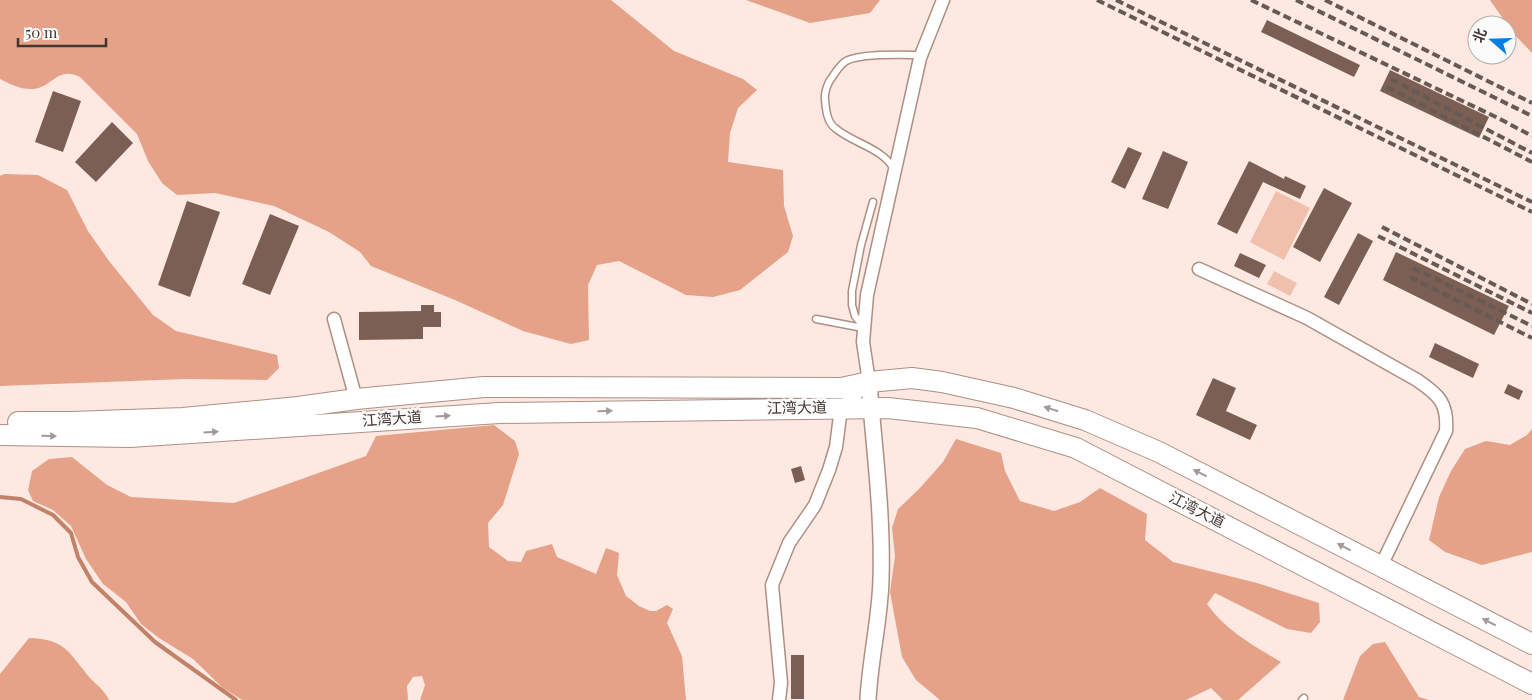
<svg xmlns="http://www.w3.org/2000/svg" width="1532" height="700" viewBox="0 0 1532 700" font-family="'Playfair Display','Noto Sans SC',serif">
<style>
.green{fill:#f1c0ac}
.forest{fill:#e5a288}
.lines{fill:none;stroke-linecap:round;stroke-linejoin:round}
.stream{stroke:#c28269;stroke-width:4}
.building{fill:#7b5f54}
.service-casing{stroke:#ad8f84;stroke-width:9}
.minor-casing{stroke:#ad8f84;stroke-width:15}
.tertiary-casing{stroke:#ad8f84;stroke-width:18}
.trunk-casing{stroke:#ad8f84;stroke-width:22}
.service{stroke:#fff;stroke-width:6}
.minor{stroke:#fff;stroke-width:12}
.tertiary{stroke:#fff;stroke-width:15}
.trunk{stroke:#fff;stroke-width:20}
.rail{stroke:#675953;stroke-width:4;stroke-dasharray:8 4;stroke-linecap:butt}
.oneway{fill:#a19a98}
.labels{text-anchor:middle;stroke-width:5;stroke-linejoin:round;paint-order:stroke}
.street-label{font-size:15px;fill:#433631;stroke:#fbfbfb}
</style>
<rect width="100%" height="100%" fill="#fde9e1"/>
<path class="green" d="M1276,191l34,17 -26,52 -34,-18z
M1274,271l23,12 -7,13 -23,-12z"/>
<path class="forest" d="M0,0h611l63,51 69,28 14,11 -19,18 -8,25 -2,29 55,8 1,36 9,30 -5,16 -48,38 -27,7 -27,-2 -67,-34 -22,4 -9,20 1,55 -18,4 -48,-13 -68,-31 -84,-34 -11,-14 -31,-20 -55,-26 -59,-13 -38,2 -15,-12 -14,-22 -11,-27 -57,-57c-22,-11 -27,9 -46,12 -13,1 -24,-5 -34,-10z
M746,0h134l-10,13 -60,10z
M1490,0h42v53l-19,-20z
M4,174l34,1 29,15 21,41 21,30 44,54 23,16 101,24 2,13 -12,12 -82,-1 -185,7v-210z
M494,425l21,16 4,13 -16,51 -15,18 1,24 19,14 13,1 5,-11 26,-7 5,13 39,17 10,-26 13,5 -2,22 9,21 13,10 11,5h6l11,-6 6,4 -6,14 15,33 4,44h-266l5,-15 -3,-9 -9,1 -6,9 1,14h-166l-19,-12 -30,-29 -34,-21 -18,-14 -15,-22 -23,-18 -17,-25 -15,-33 -18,-16 -20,-9 -5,-11 4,-19 17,-12 23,-2 35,28 24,12 103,6 132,-47 10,-20z
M1532,429v123l-50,13 -37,-13 -16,-12 10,-43 12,-26 14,-22 21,-8 24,4 17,-10z
M956,439l45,14 4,18 15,30 34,10 26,-9 20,-14 47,26 -2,26 28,22 84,21 62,20 1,19 -9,11 -24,-4 -72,-36 -8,11c18,26 47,42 74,58l-43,38h-15l-12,-12 -25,12h-246l-24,-20 -14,-23 -12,-65 5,-36 -3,-28 6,-19 21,-20 24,-27z
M29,638c38,1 40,16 62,41 7,7 14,12 18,21h-109v-26z
M1385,642l34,55 10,3h-86l17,-44 13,-12z"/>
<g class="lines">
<path class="stream" d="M0,497l21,2 32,16 18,18 7,24 14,25 63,60 81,58"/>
</g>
<path class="building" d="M1267,20l93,45 -6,12 -93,-45z
M1390,70l99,47 -10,21 -99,-47z
M53,91l28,10 -18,51 -28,-10z
M112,122l21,21 -37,39 -21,-20z
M1128,147l14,6 -17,36 -14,-7z
M1163,151l25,11 -20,47 -26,-10z
M1249,161l35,18 1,-3 21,10 -6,13 -37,-17 -26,52 -20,-10z
M1324,188l28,15 -32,59 -27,-15z
M187,201l33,11 -30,85 -32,-12z
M270,214l29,12 -29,69 -28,-11z
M1358,233l15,8 -34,64 -15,-8z
M1396,252l113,54 -15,29 -111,-55z
M1240,253l26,12 -7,13 -25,-12z
M421,305h13v7h7v15h-18v12l-64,1v-28l62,-1z
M1435,343l44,21 -6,14 -44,-21z
M1213,378l23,10 -10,23 31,14 -7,15 -54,-25z
M1508,384l15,7 -4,9 -15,-7z
M801,466l4,14 -10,3 -4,-14z
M791,655h13v44h-13z"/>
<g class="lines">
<g class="service-casing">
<path id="service" d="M894,169c-13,-22 -40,-25 -59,-41 -8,-6 -9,-18 -10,-28 -1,-8 3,-18 8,-24 4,-6 7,-11 13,-15 15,-8 57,-6 76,-6
M816,319l47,9
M864,327l-9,-11 -3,-11v-14l9,-46 12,-43
M1302,700l2,-2"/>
</g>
<g class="minor-casing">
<path id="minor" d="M1199,269l108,49 110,62c22,15 31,23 29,51l-65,135
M334,319l22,80
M779,700l2,-17 -9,-98 17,-42 26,-38 14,-35 7,-23 5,-39 28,-26 -6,-40 4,-47 53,-237 23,-58"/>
</g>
<g class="tertiary-casing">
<path id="tertiary" d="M868,700c2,-41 12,-80 13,-121 2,-66 -7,-131 -12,-197"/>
</g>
<g class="trunk-casing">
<path id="trunk" d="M18,422h54l111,-4 115,-11 58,-8 128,-12 357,1 28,-6 43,-4 30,4 72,16 71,22 74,32 373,192
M0,435l130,2 369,-24 389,-5 89,10 99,30 456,236"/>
</g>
<use href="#service" class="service"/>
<use href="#minor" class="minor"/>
<use href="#tertiary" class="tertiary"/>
<use href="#trunk" class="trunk"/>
<path class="rail" d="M1097,0l435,212
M1116,0l416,202
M1251,0l247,118 34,18
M1296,0l236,116
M1325,0l207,103
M1391,79l141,74
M1387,87l145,75
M1382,227l150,77
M1378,236l154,77
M1413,268l119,58
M1410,277l122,61"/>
</g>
<defs><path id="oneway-solid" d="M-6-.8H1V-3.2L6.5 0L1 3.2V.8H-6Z" transform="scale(1.25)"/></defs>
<g class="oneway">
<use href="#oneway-solid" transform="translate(1051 409) rotate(-163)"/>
<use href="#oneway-solid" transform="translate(605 411) rotate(-1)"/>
<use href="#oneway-solid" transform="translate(443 416) rotate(-4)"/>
<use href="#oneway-solid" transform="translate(211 432) rotate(-4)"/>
<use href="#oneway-solid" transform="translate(49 436) rotate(1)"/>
<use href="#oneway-solid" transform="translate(1200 473) rotate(-153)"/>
<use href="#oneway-solid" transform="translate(1344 547) rotate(-153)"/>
<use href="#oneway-solid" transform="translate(1489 622) rotate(-153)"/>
</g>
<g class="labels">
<g class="street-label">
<text transform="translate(797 408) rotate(-1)" y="5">江湾大道</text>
<text transform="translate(392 419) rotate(-4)" y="5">江湾大道</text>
<text transform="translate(1197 510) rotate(27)" y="5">江湾大道</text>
</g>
</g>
<g transform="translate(1492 40) rotate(290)"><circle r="24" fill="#fbfbfb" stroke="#b1acaa"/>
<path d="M0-4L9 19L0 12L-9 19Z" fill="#057fe6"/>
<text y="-8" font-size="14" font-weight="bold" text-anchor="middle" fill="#433631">北</text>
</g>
<path d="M18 38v8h88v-8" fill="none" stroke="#433631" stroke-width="2.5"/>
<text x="25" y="38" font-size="15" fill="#433631" stroke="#fbfbfb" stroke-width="4" paint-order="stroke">50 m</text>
</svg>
